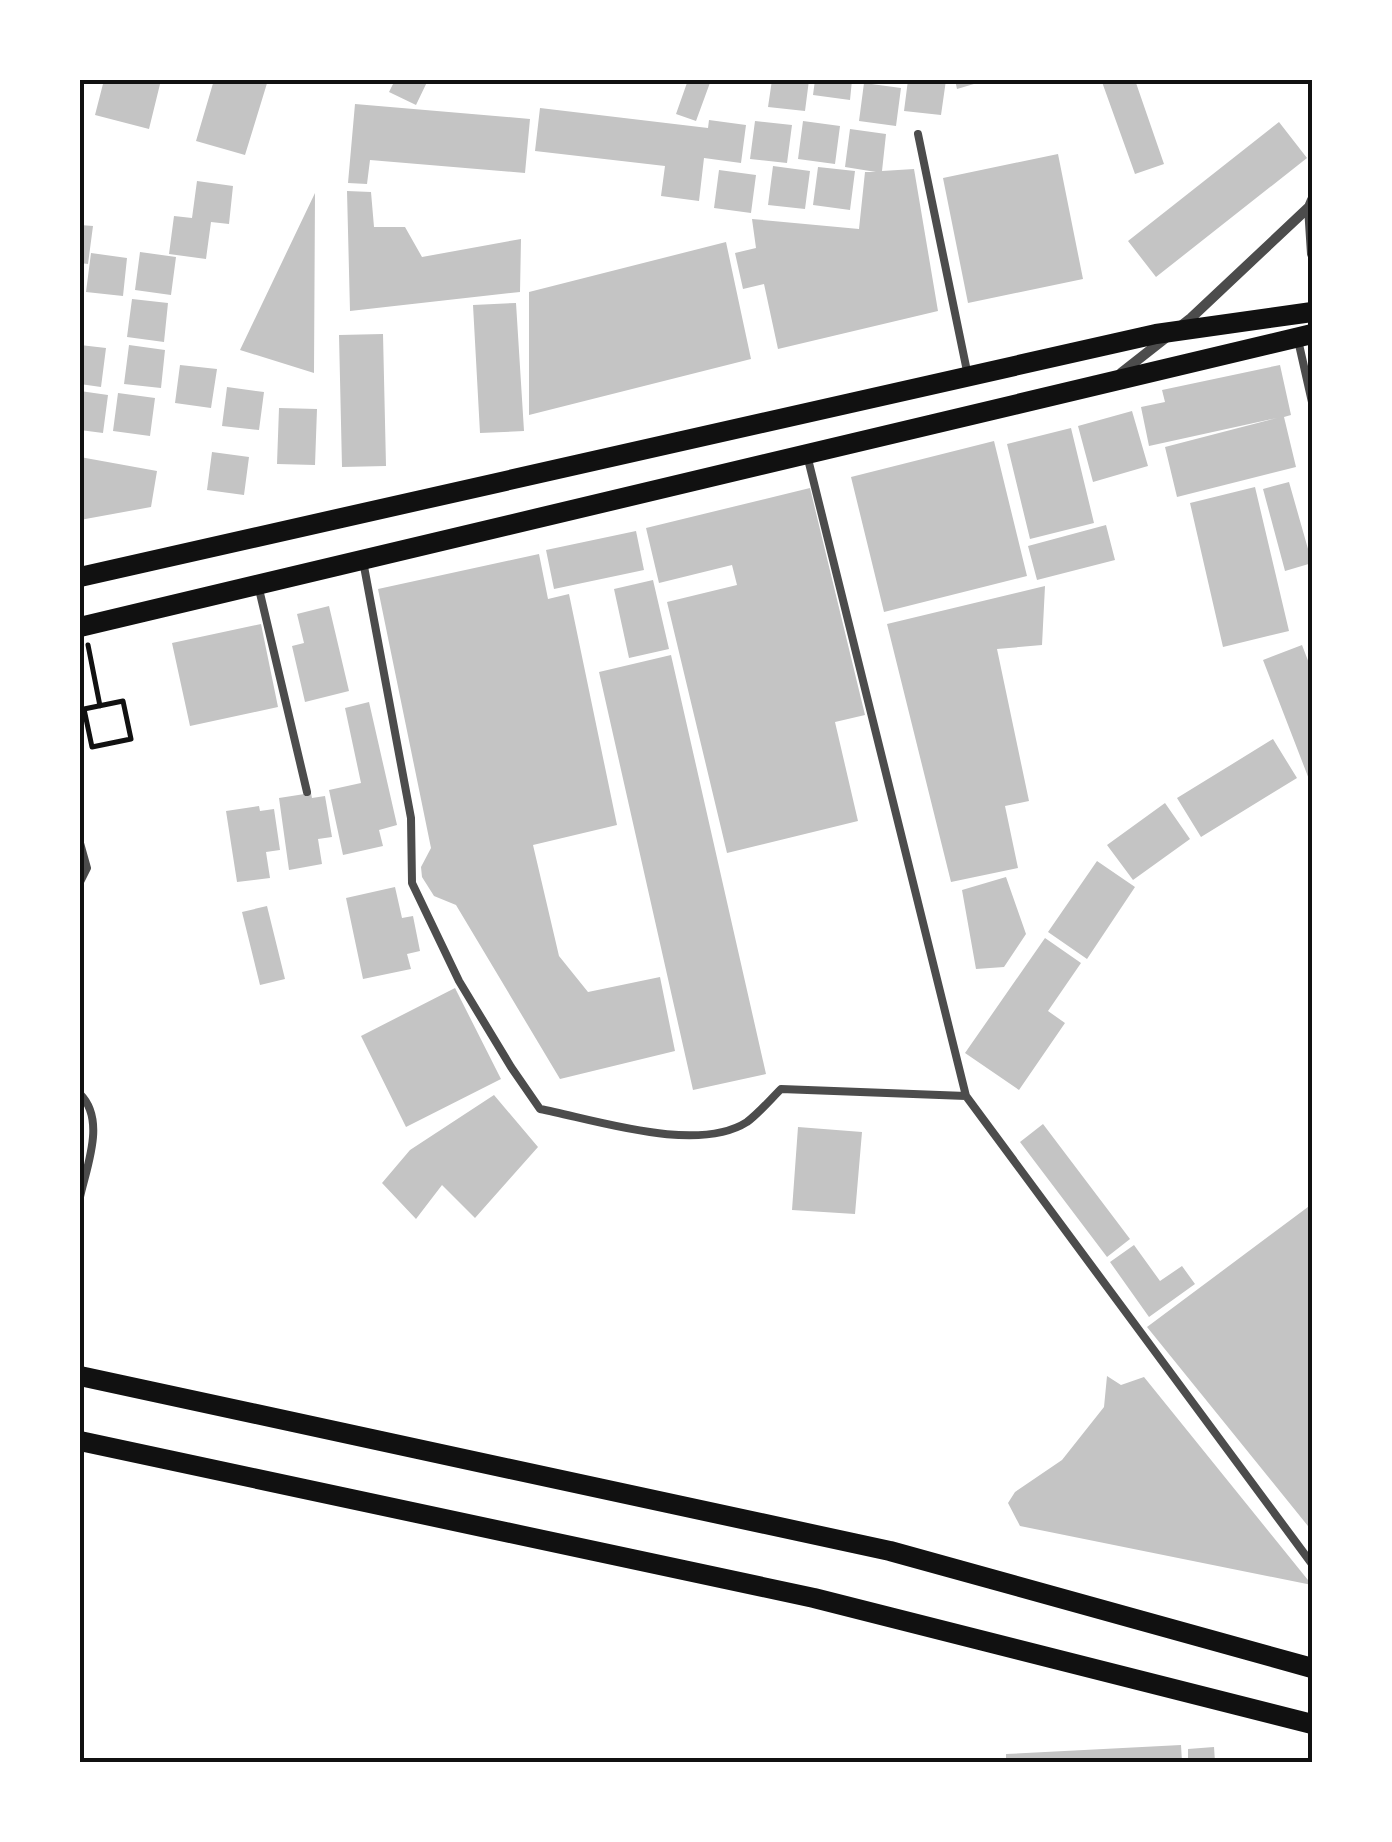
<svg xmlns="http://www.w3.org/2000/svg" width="1392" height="1842" viewBox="0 0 1392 1842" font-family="'Nunito Sans',sans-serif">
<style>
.building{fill:#c4c4c4}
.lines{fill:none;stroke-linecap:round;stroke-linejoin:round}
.path{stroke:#111;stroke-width:5}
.service{stroke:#4c4c4c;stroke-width:8}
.minor{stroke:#4c4c4c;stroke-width:10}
.secondary{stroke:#111;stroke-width:20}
.neatline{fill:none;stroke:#111;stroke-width:4}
</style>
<rect width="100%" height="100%" fill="#fff"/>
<path class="building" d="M104,80h57l-12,49 -54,-14z
M214,80h54l-23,75 -49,-14z
M395,80h33l-12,25 -27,-13z
M688,80h23l-15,41 -20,-7z
M772,80h37l-4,31 -37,-4z
M815,80h37l-2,20 -37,-5z
M908,80h38l-5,35 -37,-4z
M955,80h29v1l-27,8z
M1108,80h27l29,84 -29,10 -33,-92z
M864,83l37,5 -5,38 -37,-5z
M355,104l175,15 -5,54 -155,-13 -3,24 -19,-1z
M540,108l168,20 1,-8 37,5 -5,38 -37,-5 -5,43 -38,-5 4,-30 -130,-15z
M755,121l37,4 -5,38 -37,-4z
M803,121l37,5 -5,38 -37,-5z
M1279,122l28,36 -151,119 -28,-36z
M850,129l36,5 -4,37 32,-2 24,142 -160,38 -14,-65 -21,5 -8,-36 21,-5 -4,-29 107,10 6,-57h11l-31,-5z
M1058,154l25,125 -115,24 -25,-125z
M773,166l37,5 -5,38 -37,-4z
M818,167l37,4 -5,39 -37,-5z
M719,170l37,5 -5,38 -37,-5z
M197,181l36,5 -4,38 -18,-2 -5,37 -37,-5 5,-38 18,2z
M347,191l24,1 3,35h31l17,30 99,-18 -1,53 -170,19z
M315,193l-1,180 -74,-23z
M80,225l13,1 -5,38 -8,-1z
M726,242l25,117 -222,56v-123z
M140,252l36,5 -5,38 -36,-5z
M91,253l36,5 -4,38 -37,-4z
M132,299l36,4 -4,39 -37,-5z
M516,303l8,128 -44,2 -7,-128z
M383,334l3,132 -44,1 -3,-132z
M80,345l26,3 -5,39 -21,-3z
M129,345l36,5 -4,38 -37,-4z
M180,365l37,4 -6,39 -36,-5z
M1280,365l11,50 -7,2 12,50 -119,30 -12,-50 112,-29 -128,28 -8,-39 24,-5 -3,-12z
M227,387l37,5 -5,38 -37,-4z
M80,391l28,4 -5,38 -23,-3z
M118,393l37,5 -5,38 -37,-5z
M279,408l38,1 -2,56 -38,-1z
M1132,411l16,55 -55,16 -15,-56z
M1071,428l23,95 -64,16 -23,-95z
M994,441l33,135 -143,36 -33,-135z
M212,452l37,5 -5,38 -37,-5z
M80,457l77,14 -6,36 -71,13z
M1289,482l23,81 -27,8 -22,-82z
M1255,487l34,144 -66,16 -33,-144z
M810,488l55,227 -30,7 23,99 -131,32 -60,-251 70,-17 -5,-20 -73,18 -13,-55z
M1106,525l9,35 -78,20 -9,-34z
M636,531l8,39 -90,19 -8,-39z
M539,554l9,45 21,-5 48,231 -84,20 26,111 29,36 72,-15 15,74 -115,28 -104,-174 -22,-9 -12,-19 -1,-10 10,-19 -53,-259z
M653,580l16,69 -40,9 -15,-69z
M1045,586l-3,59 -45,4 32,152 -24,5 13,62 -67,14 -64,-258z
M329,606l20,85 -44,11 -13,-56 12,-3 -7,-29z
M261,624l17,83 -88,19 -18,-83z
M1302,645l10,26v116l-49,-127z
M671,655l95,419 -73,16 -94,-418z
M369,702l28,123 -18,5 4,16 -40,9 -14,-65 32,-7 -16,-75z
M1273,739l24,39 -96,59 -24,-39z
M311,793l1,5 13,-2 7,41 -14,2 4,25 -33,6 -10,-72z
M1165,803l25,36 -57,41 -26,-35z
M259,806l1,5 14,-2 6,41 -14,2 4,26 -33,4 -11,-71z
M1097,861l38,26 -48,72 -39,-27z
M1006,877l20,57 -22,33 -28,2 -14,-79z
M395,887l7,31 11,-2 7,35 -13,3 4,15 -48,10 -17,-81z
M267,906l18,73 -25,6 -18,-73z
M1045,938l36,25 -33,48 17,12 -46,67 -54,-37z
M455,988l46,91 -95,48 -45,-91z
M494,1095l44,52 -63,71 -33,-33 -26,34 -34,-36 28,-33z
M1043,1124l87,115 -23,18 -87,-115z
M798,1127l64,5 -7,82 -63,-4z
M1312,1204v327l-165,-204z
M1134,1245l26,36 22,-15 13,18 -46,33 -39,-55z
M1107,1376l14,9 23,-8 168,208 -292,-59 -12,-23 7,-11 47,-32 42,-53z
M1181,1745l1,17h-176v-8z
M1214,1747l1,15h-27v-13z"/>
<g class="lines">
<path class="path" d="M88,645l12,61
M123,701l8,38 -39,8 -8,-38z"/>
<path class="service" d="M918,134l50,242
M1298,340l14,62
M807,455l159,641 346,468
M363,561l48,257 1,65 47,98 52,86 29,42c56,11 157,45 207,13 12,-9 23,-22 34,-33l185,7
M259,589l48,203
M80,843l7,25 -7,14
M80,1094c26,26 7,71 0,103"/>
<path class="minor" d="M1309,207l3,47
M1121,373l70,-55 118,-111 3,-7"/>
<path class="secondary" d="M80,577l1076,-243 156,-22
M80,627l1232,-293
M80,1376l810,175 422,117
M80,1441l734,157 498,126"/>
</g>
<rect width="1392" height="1842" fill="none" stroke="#ffffff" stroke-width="165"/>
<rect x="82" y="82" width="1228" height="1678" class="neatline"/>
</svg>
